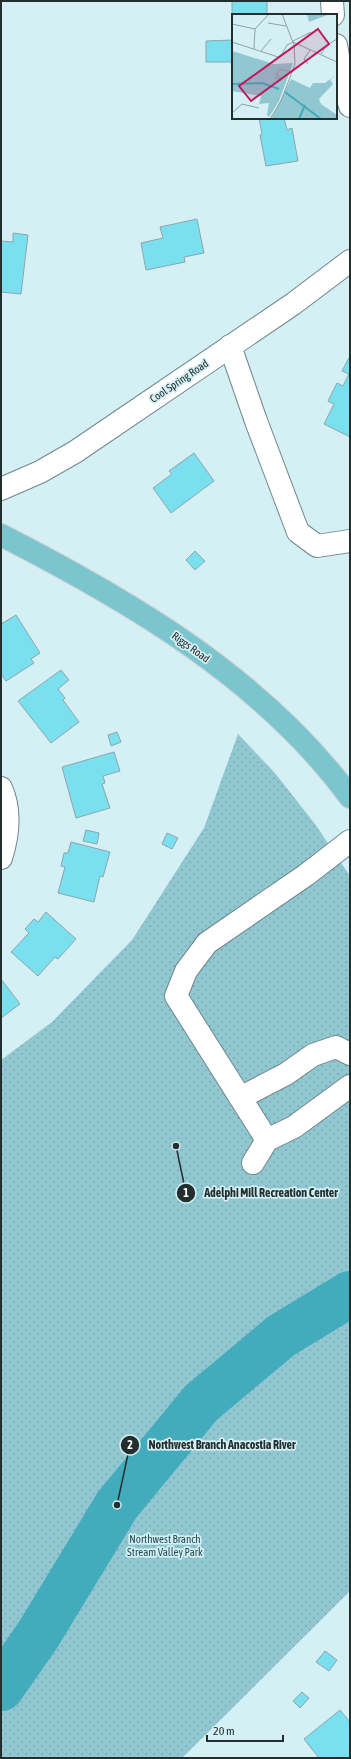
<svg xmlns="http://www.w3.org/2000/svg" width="351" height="1759" viewBox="0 0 351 1759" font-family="'Asap Condensed',sans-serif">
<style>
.park{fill:url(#park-dots)}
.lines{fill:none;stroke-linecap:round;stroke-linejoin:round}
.river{stroke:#43acbc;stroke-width:46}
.building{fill:#7ae0f0;stroke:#8ca6ab}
.minor-casing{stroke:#6e888c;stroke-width:24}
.major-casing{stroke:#cfd1d1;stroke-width:24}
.minor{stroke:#fff;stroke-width:22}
.major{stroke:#7bc5cf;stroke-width:22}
.labels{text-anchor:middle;stroke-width:3.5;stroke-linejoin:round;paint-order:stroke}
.street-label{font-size:11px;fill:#232e2f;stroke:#d4f0f4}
.park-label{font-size:11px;fill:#1e4c53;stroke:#d4f0f4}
.inset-river{fill:none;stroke:#43acbc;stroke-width:2}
.inset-road{fill:none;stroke:#8da2a5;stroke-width:1}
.view{fill:#c2185b;fill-opacity:0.15;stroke:#c2185b;stroke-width:2}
.inset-edge{fill:none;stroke:#232e2f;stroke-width:2}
.leader{fill:none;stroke:#232e2f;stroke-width:1.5}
.callout-dot{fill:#232e2f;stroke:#d4f0f4;stroke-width:1.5}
.mark-label{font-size:12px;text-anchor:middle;font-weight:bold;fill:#fff}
.callout-label{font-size:12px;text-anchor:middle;font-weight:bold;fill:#232e2f;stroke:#d4f0f4;stroke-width:3.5;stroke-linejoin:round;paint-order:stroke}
</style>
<defs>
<pattern id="park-dots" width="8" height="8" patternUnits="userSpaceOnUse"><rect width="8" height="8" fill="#90c7d0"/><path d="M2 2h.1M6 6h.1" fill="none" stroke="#7cabb3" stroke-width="1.8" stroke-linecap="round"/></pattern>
</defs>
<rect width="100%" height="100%" fill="#d4f0f4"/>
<path class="park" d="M238,734l36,38 41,52 35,52v715l-168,167h-181v-698l51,-38 80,-82 72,-112z"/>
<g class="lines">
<path class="river" d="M1,1688l37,-53 79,-130 84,-102 80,-67 69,-42"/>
</g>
<path class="building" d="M232,1h35v14h-34l-1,8z
M233,40v22h-27v-21z
M259,118h25l3,12 5,-2 6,33 -32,5 -6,-31 2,-1z
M197,219l7,34 -20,4 1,5 -39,8 -5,-27 22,-5 -3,-11z
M13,233l15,2 -7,59 -20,-2v-51l12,1z
M350,356v81l-26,-13 10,-20 -6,-3 9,-18 6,3 6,-12 -7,-3z
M194,453l20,28 -43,32 -18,-25 19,-14 -3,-3z
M195,551l10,10 -10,9 -9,-10z
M16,615l24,38 -9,6 3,4 -28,18 -5,-7v-50z
M61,670l8,10 -11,9 7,9 -2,2 16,22 -28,21 -33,-42z
M117,732l4,10 -10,4 -3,-11z
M114,752l6,19 -17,5 2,7 -3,1 8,24 -34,10 -14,-51z
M86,830l13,3 -2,11 -14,-3z
M167,833l11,5 -6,11 -10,-5z
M71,842l39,10 -7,25 -3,-1 -6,26 -36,-9 7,-26 -4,-1 3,-13h4z
M46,912l30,27 -18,20 -3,-2 -17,19 -27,-24 18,-19 -4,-4 9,-10 4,3z
M1,979l19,25 -19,14z
M325,1651l12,9 -8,11 -13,-9z
M302,1692l7,6 -9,10 -7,-7z
M340,1710l10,12v36h-31l-15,-19z"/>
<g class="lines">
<g class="minor-casing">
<path id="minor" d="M332,1l1,14
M336,45l6,34 8,27
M230,346l26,75 42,111 19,14 33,-5
M1,489l39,-17 35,-20 218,-148 57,-43
M1,788c10,22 7,48 0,70
M240,1098l46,-24 27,-19 23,-8 14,7
M267,1140l-91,-144 10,-25 21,-28 99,-68 44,-34
M253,1163l14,-23 27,-13 56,-41"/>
</g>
<g class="major-casing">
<path id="major" d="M1,535c129,66 261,143 349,262"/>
</g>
<use href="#minor" class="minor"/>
<use href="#major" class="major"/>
</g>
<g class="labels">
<g class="street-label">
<text transform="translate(179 381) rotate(-34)" y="4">Cool Spring Road</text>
<text transform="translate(191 647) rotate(36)" y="4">Riggs Road</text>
</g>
<g class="park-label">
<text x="165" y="1543">Northwest Branch<tspan x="165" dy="13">Stream Valley Park</tspan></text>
</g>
</g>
<g transform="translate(232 14)">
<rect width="105" height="105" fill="#d4f0f4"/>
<path d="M75,0h23l-21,8z" fill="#90c7d0"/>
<path d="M0,37l42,13 19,-1 -14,38 -10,16 -2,-2 2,-12 -10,1 2,-8 -29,-5zM105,60l-7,6 3,4 -14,15 2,5 16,11v4h-66l20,-40 19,9 3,-5h12z" fill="#90c7d0"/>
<path class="inset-river" d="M0,70l30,-1 17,6M53,78l36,27M67,105l6,-14"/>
<path class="inset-road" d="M31,0h16M36,9l18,3M0,10l23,5M61,27l18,-9M0,28l46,15 4,-3 5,-9 6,-3 44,20M22,35l1,-20 13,-14M29,37l10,-12M89,40l6,-9 10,-6M76,50l-4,-5 6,-9M44,63l3,-8 14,3M43,64l7,1 -5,-4M0,99l10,-9 17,4M38,105l11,-18 14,-37 -1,-19 -12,-31"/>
<path class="view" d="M86,15l11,15 -78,57 -12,-15z"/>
<rect width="105" height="105" class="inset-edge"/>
</g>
<path class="leader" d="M176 1146L186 1193M117 1505L130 1445"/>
<g class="callout-dot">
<circle cx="176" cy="1146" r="4"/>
<circle cx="117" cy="1505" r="4"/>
<circle cx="186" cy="1193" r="10"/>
<circle cx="130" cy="1445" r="10"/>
</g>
<g class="mark-label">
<text x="186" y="1197">1</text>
<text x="130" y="1449">2</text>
</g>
<g class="callout-label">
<text x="271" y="1197">Adelphi Mill Recreation Center</text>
<text x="222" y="1449">Northwest Branch Anacostia River</text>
</g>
<rect width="351" height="1759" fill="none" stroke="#232e2f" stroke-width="4"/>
<path d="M207 1735v6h76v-6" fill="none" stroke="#232e2f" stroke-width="2"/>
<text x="213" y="1735" font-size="12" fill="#232e2f" stroke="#d4f0f4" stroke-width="3" paint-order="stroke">20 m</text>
</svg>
